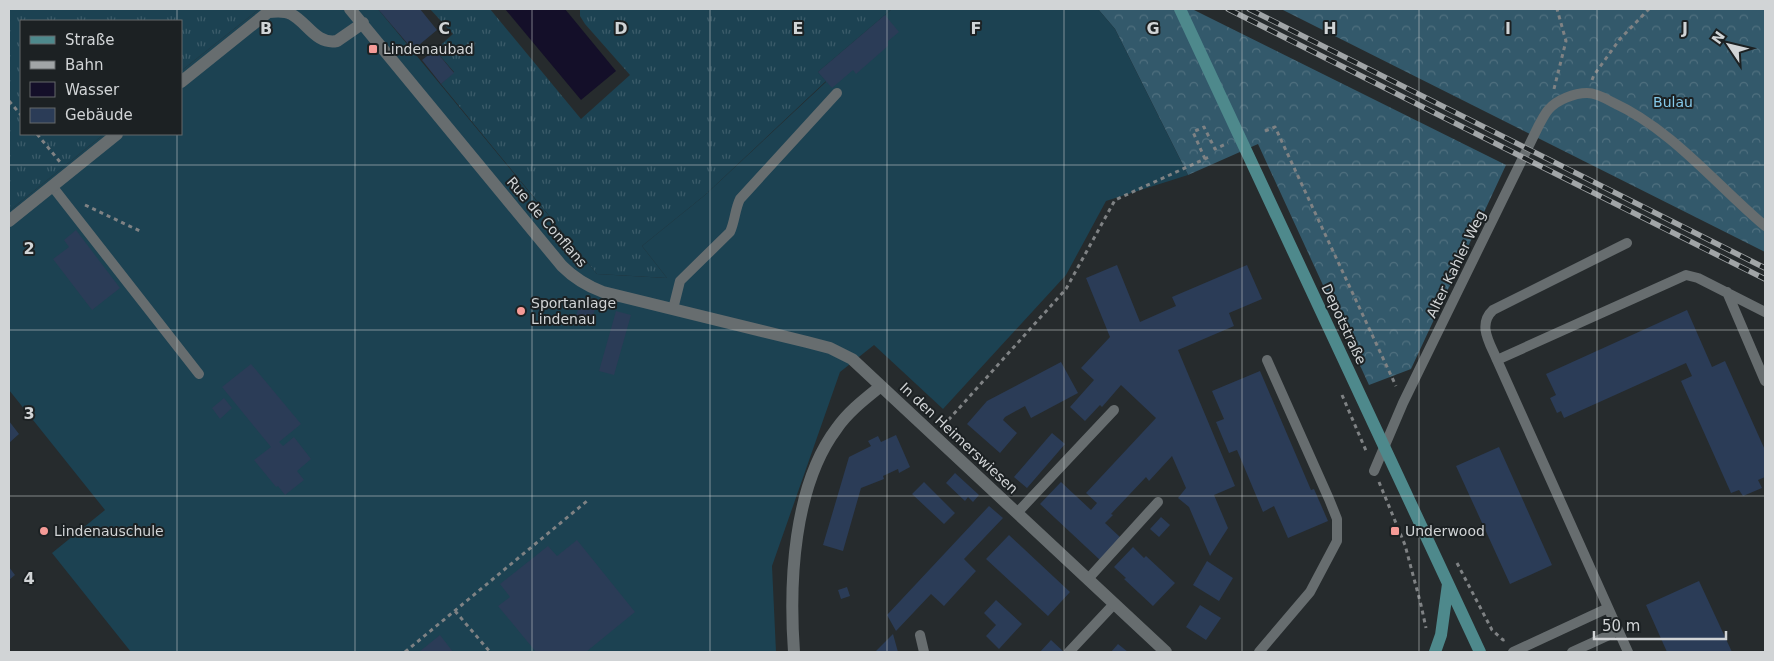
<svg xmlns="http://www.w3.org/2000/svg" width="1774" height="661" viewBox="0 0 1774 661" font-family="'DejaVu Sans',sans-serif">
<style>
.grass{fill:url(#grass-tufts)}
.forest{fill:url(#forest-crowns)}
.pitch{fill:#1c4252}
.water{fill:#140f29}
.building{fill:#2b3c57}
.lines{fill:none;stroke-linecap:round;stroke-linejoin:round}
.path{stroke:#7f8284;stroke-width:3;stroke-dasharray:4 4;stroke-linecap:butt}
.lane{stroke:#676d6f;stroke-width:10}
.street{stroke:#676d6f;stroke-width:12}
.secondary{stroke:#4e898c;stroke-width:12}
.rail-casing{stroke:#a1a5a7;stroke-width:5.5}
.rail{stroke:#1c2123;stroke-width:4;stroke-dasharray:11;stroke-linecap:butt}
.grid{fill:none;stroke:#d1d4d6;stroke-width:1;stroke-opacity:0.55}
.poi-dot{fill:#f59b97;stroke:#1c2123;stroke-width:2}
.labels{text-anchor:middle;stroke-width:4;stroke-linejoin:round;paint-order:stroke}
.poi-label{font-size:14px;fill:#d1d4d6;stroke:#1c2123;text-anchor:start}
.park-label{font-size:14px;fill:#86caea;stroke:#1c2123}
.street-label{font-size:14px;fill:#d1d4d6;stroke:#1c2123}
.grid-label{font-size:16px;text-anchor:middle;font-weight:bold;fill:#d1d4d6;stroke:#1c2123;stroke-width:4;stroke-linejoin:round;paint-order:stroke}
</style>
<defs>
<pattern id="grass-tufts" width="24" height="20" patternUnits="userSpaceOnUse" patternTransform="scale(1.25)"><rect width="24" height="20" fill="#1c4252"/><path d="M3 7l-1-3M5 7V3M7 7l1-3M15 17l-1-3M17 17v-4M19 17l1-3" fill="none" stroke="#3c5c6a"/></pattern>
<pattern id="forest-crowns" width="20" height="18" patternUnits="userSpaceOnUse" patternTransform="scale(1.25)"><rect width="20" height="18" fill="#33596b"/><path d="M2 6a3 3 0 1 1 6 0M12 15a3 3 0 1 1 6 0" fill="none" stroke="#50707f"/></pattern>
</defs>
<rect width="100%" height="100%" fill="#262b2d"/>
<path class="grass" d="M9,9h250l-78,62v-50h-160v113h83l-95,77z
M430,9h60l91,110 49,-44 -45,-51 -5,-8v-7h312l-74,63 8,9 -121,114 -63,51 25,32 -70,-4 -156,-190 13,-12 -19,-22 18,-16z"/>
<path class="forest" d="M1098,9h94l314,156 -95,204 -42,16 -111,-241 -70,31 -73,-146z
M1281,9h484v243z"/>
<path class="pitch" d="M259,9h119l219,265 70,4 -25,-32 63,-51 121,-113 -8,-10 74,-63h206l17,20 73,146 -82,26 -40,74 -123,134 -69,-64 -34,27 -68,194 4,86h-645l-79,-99 53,-43 -96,-120v-179l95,-77h77v-63z"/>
<path class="water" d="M505,9h60l51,62 -35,29z"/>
<path class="building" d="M378,9h42l17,21 -24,20z
M885,15l14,17 -11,9v5l-32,28 -3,-4 -21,18 -14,-16z
M435,50l19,23 -13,11 -19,-24z
M76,230l44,58 -28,22 -39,-51 16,-12 -5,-7z
M1117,265l23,57 36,-16 -4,-9 75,-32 15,34 -33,14 5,13 -56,24 57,136 -21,9 14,33 -18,28 -21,-49 -11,-9 8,-10 -14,-32 -23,25 -3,-4 -35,37 2,1 -8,8 16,15 -21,22 -60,-56 21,-22 30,28 6,-7 -11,-10 70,-75 -35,-33 -19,22 -2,-2 -15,16 -15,-14 24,-27 -13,-12 29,-31 -24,-59z
M581,300l15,5 -4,15 -16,-4z
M1687,310l25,57 13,-6 40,89v27l-7,3 4,8 -19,8 -4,-6 -8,3 -50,-112 11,-5 -6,-13 -122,55 -3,-7 -4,2 -7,-15 6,-3 -10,-21z
M616,311l15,4 -17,60 -15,-4z
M1061,362l17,31 -47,25 -6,-12 -20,11 -2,3 14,13 -17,20 -33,-29 20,-23z
M251,364l50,60 -22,18 4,4 11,-9 17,22 -14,12 7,9 -19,15 -7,-9 -2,1 -22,-27 17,-13 -49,-60z
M1260,371l51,119 3,-1 14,32 -40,17 -14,-32 -11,6 -26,-62 -8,3 -13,-31 8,-3 -12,-28z
M224,398l8,10 -12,11 -8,-11z
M9,421l10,13 -10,9z
M1052,433l13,11 -38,44 -13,-11z
M896,435l14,32 -11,6 -1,-4 -15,7 1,3 -23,9 -18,63 -20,-6 26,-88 22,-11 -3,-5 10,-5 3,6z
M1499,447l53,118 -42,19 -54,-118z
M955,473l24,22 -6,7 -5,-5 -3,4 -19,-18z
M924,482l31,31 -11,11 -32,-30z
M989,506l14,12 -39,41 12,12 -32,35 -13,-12 -35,37 -9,-16z
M1161,517l9,8 -11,12 -9,-8z
M1009,535l61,57 -22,24 -62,-57z
M577,540l58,72 -49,40h-50l-38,-46 12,-9 -10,-13 48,-38 9,10z
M1133,547l11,11 2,-2 29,27 -22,23 -29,-27 2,-1 -12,-11z
M1207,561l26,17 -14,23 -26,-16z
M9,567l6,8 -6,5z
M1699,581l33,71h-65l-21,-47z
M847,587l3,9 -9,3 -3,-9z
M996,600l26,24 -23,25 -13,-13 10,-11 -12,-12z
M1200,605l21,13 -15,22 -20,-13z
M893,634l5,18h-23z
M440,635l13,17h-34z
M1051,640l13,12h-24z
M1118,644l10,8h-17z"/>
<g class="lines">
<path class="path" d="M1592,80l2,-5 26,-36 29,-30
M1554,89l12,-48 -9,-32
M9,101l12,14
M1265,131l10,-4 121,259
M37,134l23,28
M1205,159l-12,-27 11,-5 11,22 13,-6
M85,205l57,27
M1342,395l25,58
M943,426l123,-137 49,-89 94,-43
M1379,482l26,63 16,60 5,23
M1457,563l35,67 11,10 4,-1
M455,611l35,41
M405,652l182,-151"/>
<path class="lane" d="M52,186l147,188
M1727,292l38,89
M673,309l7,-28 50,-49c5,-11 5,-23 10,-33l97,-106
M1497,360c-7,-17 -20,-35 -4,-50l134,-67
M1374,471l29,-68 136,-278c3,-5 6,-12 10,-16 8,-9 25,-16 38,-16 8,0 18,5 25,9 61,28 103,82 153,124
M1017,513l97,-103
M1088,579l70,-77
M920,635l4,17
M1069,652l45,-48
M1259,652l51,-60 27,-51v-22l-8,-20 -62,-139
M1513,652l95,-44
M1572,652l46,-21
M1628,652l-131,-292 189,-85 12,3 67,34"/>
<path class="street" d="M350,9l212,257c13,13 25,20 41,26l204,50 23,6 22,11 314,293
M267,12c8,0 17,-2 24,2 16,8 25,31 46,27l26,-18
M181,82l91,-73
M9,221l108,-87
M794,652c-5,-69 -1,-166 43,-224 12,-17 28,-29 44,-42"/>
<path class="secondary" d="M1180,9l300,643
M1435,652l6,-17 7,-51"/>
<g class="rail-casing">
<path id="rail" d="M1228,9l537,270
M1249,9l516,259"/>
</g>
<use href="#rail" class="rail"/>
</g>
<path class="grid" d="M177,9v12M355,9v643M532,9v643M710,9v643M887,9v643M1064,9v643M1242,9v643M1419,9v643M1597,9v643M177,134v518M9,165h1756M9,330h1756M9,496h1756"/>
<g class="poi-dot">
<rect x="368" y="44" width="10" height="10" rx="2.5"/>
<circle cx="521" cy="311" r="5"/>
<circle cx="44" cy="531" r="5"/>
<rect x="1390" y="526" width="10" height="10" rx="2.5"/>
</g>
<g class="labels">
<g class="poi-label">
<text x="383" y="54">Lindenaubad</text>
<text x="531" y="308">Sportanlage<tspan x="531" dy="16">Lindenau</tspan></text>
<text x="54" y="536">Lindenauschule</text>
<text x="1405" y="536">Underwood</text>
</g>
<g class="park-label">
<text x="1673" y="107">Bulau</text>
</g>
<g class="street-label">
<text transform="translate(547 222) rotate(49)" y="5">Rue de Conflans</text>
<text transform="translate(1456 264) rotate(-64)" y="5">Alter Kahler Weg</text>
<text transform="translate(1344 324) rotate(65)" y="5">Depotstraße</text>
<text transform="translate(959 438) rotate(43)" y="5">In den Heimerswiesen</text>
</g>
</g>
<g class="grid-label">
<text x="266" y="34">B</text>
<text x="444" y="34">C</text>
<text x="621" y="34">D</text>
<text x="798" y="34">E</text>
<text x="976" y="34">F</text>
<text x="1153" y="34">G</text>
<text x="1330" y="34">H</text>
<text x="1508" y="34">I</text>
<text x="1685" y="34">J</text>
<text x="29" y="254">2</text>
<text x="29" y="419">3</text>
<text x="29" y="584">4</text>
</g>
<rect width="1774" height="661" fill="none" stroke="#d1d4d6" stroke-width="20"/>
<rect x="20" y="20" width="162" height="115" fill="#1c2123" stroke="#64696b"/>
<rect x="30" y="36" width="25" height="8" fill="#4e898c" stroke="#64696b"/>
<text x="65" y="45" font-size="15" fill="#d1d4d6">Straße</text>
<rect x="30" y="61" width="25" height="8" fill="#a1a5a7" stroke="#64696b"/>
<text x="65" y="70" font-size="15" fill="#d1d4d6">Bahn</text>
<rect x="30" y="82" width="25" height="15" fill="#140f29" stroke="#64696b"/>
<text x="65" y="95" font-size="15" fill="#d1d4d6">Wasser</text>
<rect x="30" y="108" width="25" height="15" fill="#2b3c57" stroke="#64696b"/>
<text x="65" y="120" font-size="15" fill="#d1d4d6">Gebäude</text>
<g transform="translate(1729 45) rotate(305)" stroke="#1c2123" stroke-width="4" paint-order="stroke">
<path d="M0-4L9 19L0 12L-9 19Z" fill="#d1d4d6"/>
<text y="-8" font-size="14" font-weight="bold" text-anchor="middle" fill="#d1d4d6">N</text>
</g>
<path d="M1594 631v8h132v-8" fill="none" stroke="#d1d4d6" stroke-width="2.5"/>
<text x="1602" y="631" font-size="15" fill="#d1d4d6" stroke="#1c2123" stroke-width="4" paint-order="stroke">50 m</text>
</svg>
